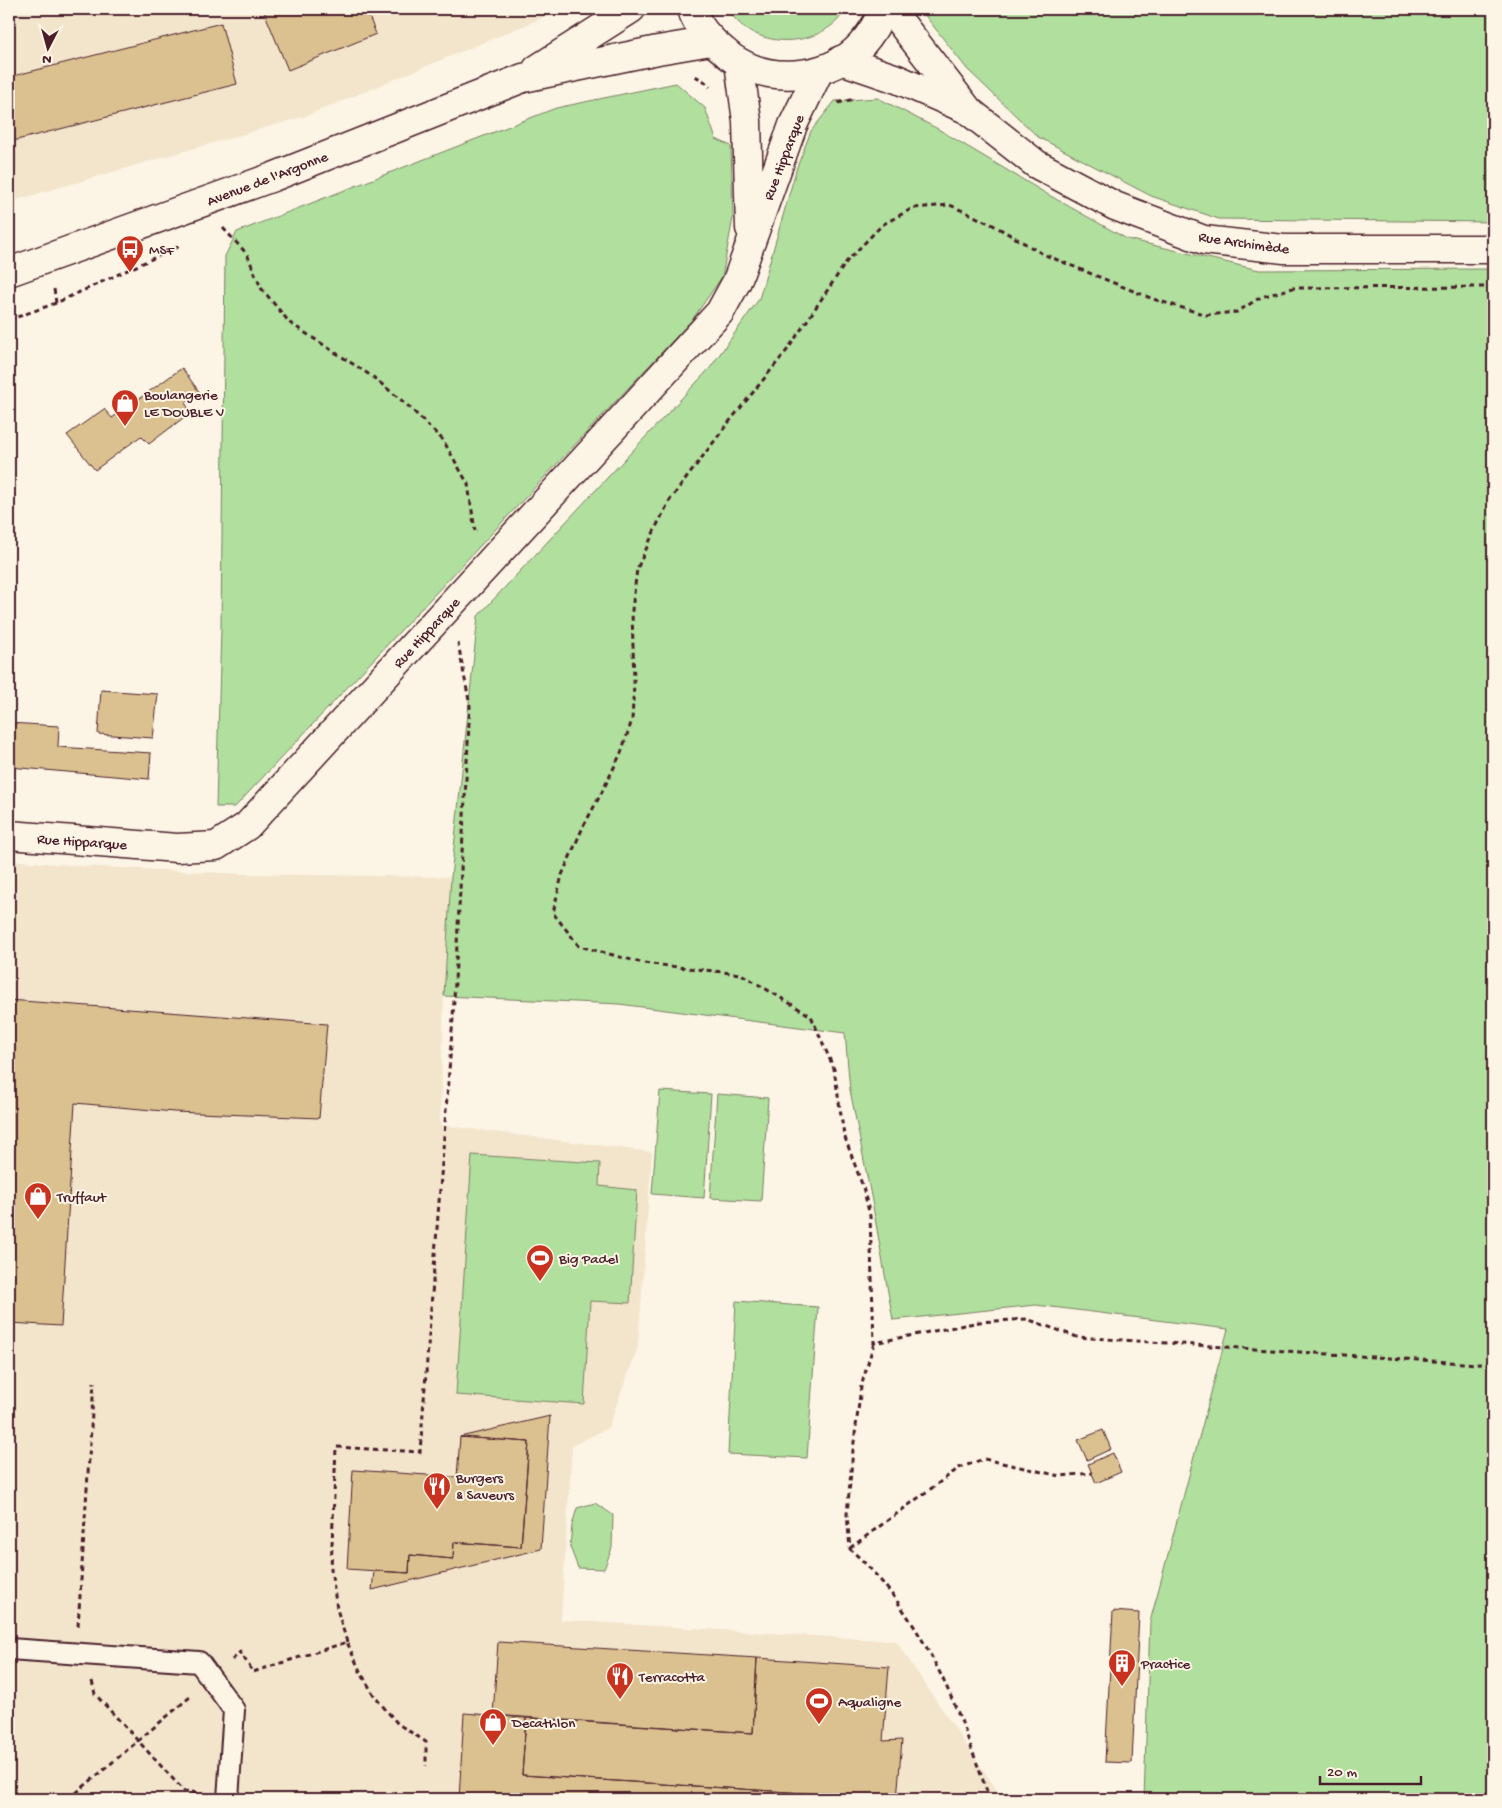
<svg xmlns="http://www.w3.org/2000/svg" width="1502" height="1808" viewBox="0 0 1502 1808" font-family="'Gochi Hand',sans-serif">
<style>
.built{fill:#f2e5cc}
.green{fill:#b0df9e;stroke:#7d7f64}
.building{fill:#dbc190;stroke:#4a1f2b}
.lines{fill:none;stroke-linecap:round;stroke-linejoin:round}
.service-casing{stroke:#4a1f2b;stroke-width:24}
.minor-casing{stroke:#4a1f2b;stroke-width:31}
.secondary-casing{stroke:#4a1f2b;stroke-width:31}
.path{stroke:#4a1f2b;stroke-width:3;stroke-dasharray:5 4;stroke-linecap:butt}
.service{stroke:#fcf5e5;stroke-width:20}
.minor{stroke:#fcf5e5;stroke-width:28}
.secondary{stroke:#fcf5e5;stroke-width:28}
.labels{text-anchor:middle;stroke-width:4;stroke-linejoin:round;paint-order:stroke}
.street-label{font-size:15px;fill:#4a1f2b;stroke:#fcf5e5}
.poi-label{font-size:15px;fill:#4a1f2b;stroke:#fcf5e5;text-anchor:start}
</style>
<rect width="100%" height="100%" fill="#fcf5e5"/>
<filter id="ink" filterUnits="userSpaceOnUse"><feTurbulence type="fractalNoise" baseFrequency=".02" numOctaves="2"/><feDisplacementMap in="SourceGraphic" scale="10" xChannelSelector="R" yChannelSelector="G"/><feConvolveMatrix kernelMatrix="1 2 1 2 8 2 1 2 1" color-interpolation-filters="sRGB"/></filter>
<g filter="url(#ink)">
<path class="built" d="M9,9h555l-258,107 -297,86z
M9,860l73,6 162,8 207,3 -7,119 -4,129 212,27 -14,195 -30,81 -36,18 -11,174 335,21 107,158h-994z"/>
<path class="green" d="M728,9h118c-3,4 -6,9 -9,12 -31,29 -87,26 -109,-12z
M920,9h573v213l-274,-3 -68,-23 -113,-59 -71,-68z
M676,83l29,25 11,31 15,7 2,72 -11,59 -30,43 -457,487h-19l5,-179 4,-372 12,-24 319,-124z
M878,98l60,31 109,65 80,45 132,31 234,-1v1530h-349l6,-177 78,-293 -192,-24 -143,15 -21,-119 -22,-111 -5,-57 -226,-29 -175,-8 7,-119 27,-261 232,-248 49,-69 38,-132 14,-36 24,-30z
M660,1091l51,3 -7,104 -52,-4z
M717,1094l51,4 -7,103 -51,-3z
M472,1155l128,8 -1,23 38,4 -7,113 -40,-2 -6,103 -128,-9z
M736,1301l82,6 -11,151 -79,-4z
M595,1503l18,12 -1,33 -8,21 -26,-1 -8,-21 2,-22 5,-17z"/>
<path class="building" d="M263,9h103l10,25 -88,36z
M221,23l16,61 -228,58v-65z
M182,368l18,25 -15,10 6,9 -42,32 -8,-8 -46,34 -28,-35 37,-26 8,9z
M101,690l57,4 -5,44 -55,-4z
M9,723l50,3 -1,21 93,6 -2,26 -140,-12z
M9,1000l318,24 -8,94 -145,-6 -99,-9 -14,223 -52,-3z
M550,1416l-9,133 -169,41 2,-19 35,2 1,-18 43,4 1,-17 67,5 8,-105 -69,-5z
M1103,1430l8,19 -24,11 -9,-20z
M460,1437l69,5 -8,105 -67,-5 -1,17 -43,-4 -1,18 -62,-4 6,-99 104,7z
M1113,1453l8,19 -25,11 -8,-19z
M1113,1611l26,2 -7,150 -27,-1z
M498,1642l259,16 -4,75 -260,-18z
M757,1658l132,9 -6,74 19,-1 -5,59 -375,-24 4,-57 227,15z
M464,1713l62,5 -4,57 375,24h-438z"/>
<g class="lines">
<g class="service-casing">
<path id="service" d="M9,1649l190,13 35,48 -6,89"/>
</g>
<g class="minor-casing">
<path id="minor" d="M890,9l79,102 67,53 79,42 89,34 80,9h209
M841,60l56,19 69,30
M739,63l8,58 3,107
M9,835l168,13 39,-2 31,-20 473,-514 17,-31 56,-156 26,-54"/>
</g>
<g class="secondary-casing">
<path id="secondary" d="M692,9c4,16 19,32 32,42 4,4 9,8 15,11 37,22 94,15 123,-18 10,-11 16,-22 22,-35
M537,69l94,-60
M9,272l264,-95 250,-99 135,-28 53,-9"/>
</g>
<path class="path" d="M695,76l9,5 6,6
M838,103l16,-4
M223,228l24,26 14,34 29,35 83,54 33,27 37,36 25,44 7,47
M1493,287l-200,1 -32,9 -24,15 -31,3 -53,-16 -110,-45 -50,-29 -43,-20 -37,3 -31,17 -35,36 -59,88 -63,78 -55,73 -13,25 -20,44 -5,41 2,73 -2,37 -11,33 -19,39 -19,35 -21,48 -9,38 26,33 64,17 98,11 70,42 23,53 10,66 19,52 7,29 4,127 105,-21 48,-3 50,18 416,28
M54,289l2,14
M9,320l47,-17 126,-58
M874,1343l-13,44 -8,63 -6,64 3,35c45,40 78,95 102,150 15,33 25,67 38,100
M850,1548l109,-80 25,-9 76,17 32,-3
M78,1626l16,-244
M347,1642l-10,-33 -6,-40 5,-122 84,5 33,-434 17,-312 -12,-63
M232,1660l8,-8 13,20 94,-30 13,29 15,26 23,27 28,18v24
M92,1681l3,13 89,97 16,2
M256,1797l31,2
M69,1799l121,-102"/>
<use href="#service" class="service"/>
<use href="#minor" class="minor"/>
<use href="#secondary" class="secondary"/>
</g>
</g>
<defs>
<g id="bus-pin" transform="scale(1.4375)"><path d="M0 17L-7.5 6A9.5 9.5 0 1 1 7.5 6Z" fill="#c8321e" stroke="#fcf5e5"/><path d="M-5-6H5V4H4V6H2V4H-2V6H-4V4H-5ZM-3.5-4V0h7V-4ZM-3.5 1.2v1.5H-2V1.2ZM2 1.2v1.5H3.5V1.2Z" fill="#fff"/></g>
<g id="shop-pin" transform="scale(1.4375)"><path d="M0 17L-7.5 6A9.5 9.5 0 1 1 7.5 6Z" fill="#c8321e" stroke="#fcf5e5"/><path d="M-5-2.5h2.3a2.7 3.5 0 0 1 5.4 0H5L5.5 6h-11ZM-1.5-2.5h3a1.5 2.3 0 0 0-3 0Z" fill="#fff"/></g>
<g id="stadium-pin" transform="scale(1.4375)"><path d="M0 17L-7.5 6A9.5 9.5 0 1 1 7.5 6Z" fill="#c8321e" stroke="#fcf5e5"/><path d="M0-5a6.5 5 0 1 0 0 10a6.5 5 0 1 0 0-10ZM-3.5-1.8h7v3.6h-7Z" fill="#fff"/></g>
<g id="restaurant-pin" transform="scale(1.4375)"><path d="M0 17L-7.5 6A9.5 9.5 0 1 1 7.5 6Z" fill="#c8321e" stroke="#fcf5e5"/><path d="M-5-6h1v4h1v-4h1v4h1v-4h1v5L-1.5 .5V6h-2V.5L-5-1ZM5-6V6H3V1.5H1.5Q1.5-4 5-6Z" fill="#fff"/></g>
<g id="building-pin" transform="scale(1.4375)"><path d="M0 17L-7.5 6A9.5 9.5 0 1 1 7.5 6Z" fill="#c8321e" stroke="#fcf5e5"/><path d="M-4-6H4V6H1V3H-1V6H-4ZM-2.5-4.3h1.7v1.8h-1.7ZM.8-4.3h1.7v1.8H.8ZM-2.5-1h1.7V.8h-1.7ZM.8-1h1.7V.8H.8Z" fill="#fff"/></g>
</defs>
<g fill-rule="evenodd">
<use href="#bus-pin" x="130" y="249"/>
<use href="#shop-pin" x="125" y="403"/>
<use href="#shop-pin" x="38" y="1196"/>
<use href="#stadium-pin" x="540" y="1258"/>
<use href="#restaurant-pin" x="437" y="1486"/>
<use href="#building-pin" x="1122" y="1663"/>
<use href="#restaurant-pin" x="620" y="1676"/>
<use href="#stadium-pin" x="819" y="1701"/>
<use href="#shop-pin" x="493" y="1722"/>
</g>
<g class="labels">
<g class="street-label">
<text transform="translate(783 157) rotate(-69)" y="5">Rue Hipparque</text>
<text transform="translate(267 178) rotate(-21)" y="5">Avenue de l'Argonne</text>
<text transform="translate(1244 242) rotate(8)" y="5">Rue Archimède</text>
<text transform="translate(426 632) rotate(-47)" y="5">Rue Hipparque</text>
<text transform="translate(82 841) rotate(4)" y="5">Rue Hipparque</text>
</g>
<g class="poi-label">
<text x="149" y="254">MSF</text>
<text x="144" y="399">Boulangerie<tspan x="144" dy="17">LE DOUBLE V</tspan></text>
<text x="57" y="1201">Truffaut</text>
<text x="559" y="1263">Big Padel</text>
<text x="456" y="1482">Burgers<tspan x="456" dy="17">&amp; Saveurs</tspan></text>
<text x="1141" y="1668">Practice</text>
<text x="639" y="1681">Terracotta</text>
<text x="838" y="1706">Aqualigne</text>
<text x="512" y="1727">Decathlon</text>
</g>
</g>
<rect width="1502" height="1808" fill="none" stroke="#fcf5e5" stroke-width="30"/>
<rect x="15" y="15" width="1472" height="1778" fill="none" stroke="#4a1f2b" stroke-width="2" filter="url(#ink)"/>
<g transform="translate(48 48) rotate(186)" stroke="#fcf5e5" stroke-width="4" paint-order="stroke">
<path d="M0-4L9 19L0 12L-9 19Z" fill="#4a1f2b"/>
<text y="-8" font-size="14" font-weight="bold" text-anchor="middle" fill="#4a1f2b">N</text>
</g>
<path d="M1320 1776v8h101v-8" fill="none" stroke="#4a1f2b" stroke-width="2.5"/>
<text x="1327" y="1776" font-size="15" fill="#4a1f2b" stroke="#fcf5e5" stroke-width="4" paint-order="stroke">20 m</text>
</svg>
